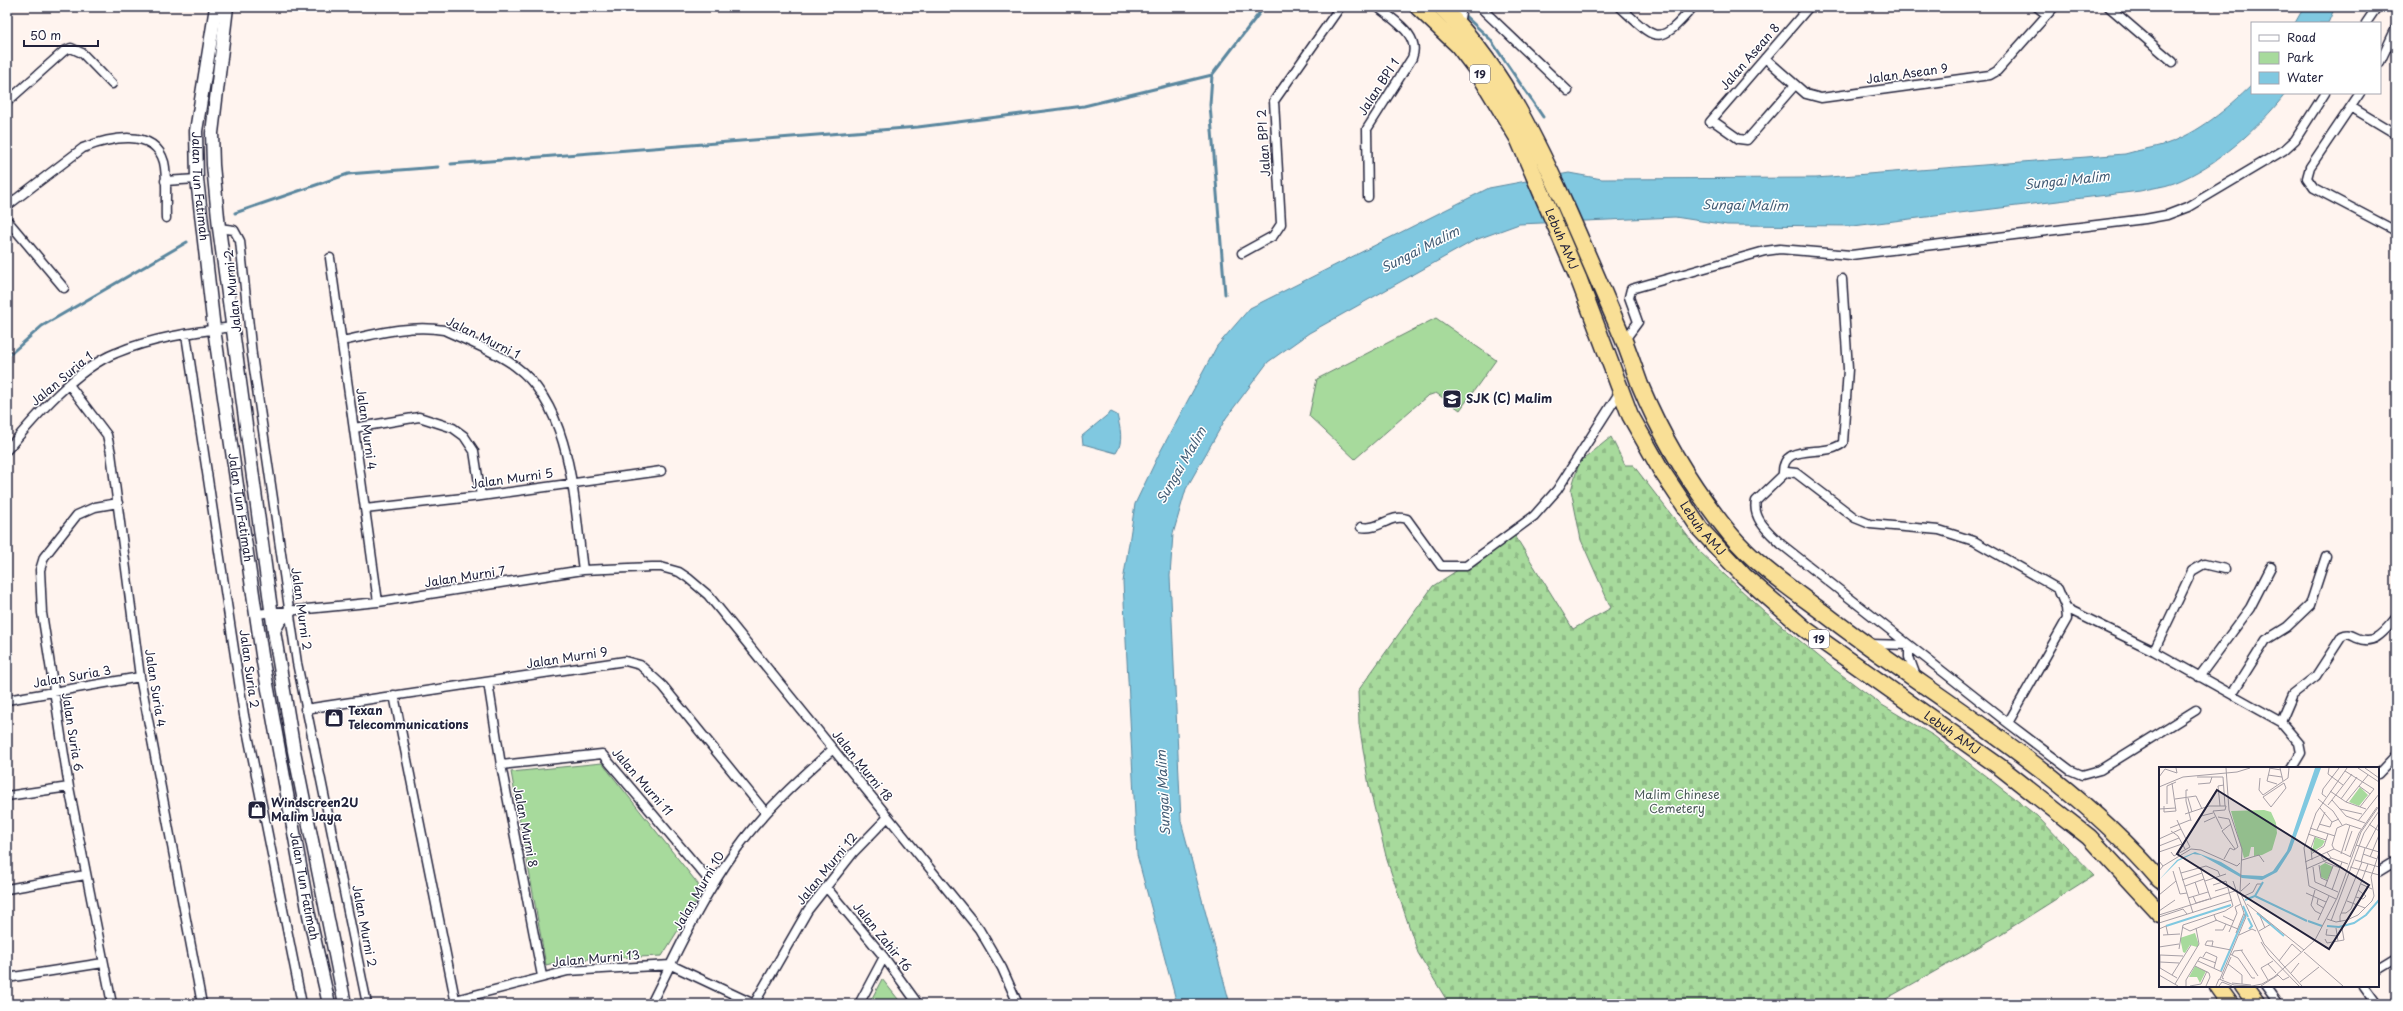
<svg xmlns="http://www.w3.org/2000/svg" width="2403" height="1011" viewBox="0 0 2403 1011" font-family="'Playpen Sans',sans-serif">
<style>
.green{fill:#a7da9c;stroke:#647e6c}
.cemetery{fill:url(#cemetery-stones);stroke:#647e6c}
.water{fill:#80c8e0;stroke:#5a869e}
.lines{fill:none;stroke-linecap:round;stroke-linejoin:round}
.stream{stroke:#5a869e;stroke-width:3}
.street-casing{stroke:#22223b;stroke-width:11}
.secondary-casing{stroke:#22223b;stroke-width:15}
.highway-casing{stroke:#22223b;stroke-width:19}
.street{stroke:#fff;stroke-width:8}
.secondary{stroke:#fff;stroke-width:12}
.highway{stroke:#f9df96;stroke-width:16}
.labels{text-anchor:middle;stroke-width:3;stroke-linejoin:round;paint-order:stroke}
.shield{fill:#fff;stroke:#646476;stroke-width:1}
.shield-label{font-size:11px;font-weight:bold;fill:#22223b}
.street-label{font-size:12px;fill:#22223b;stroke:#fff}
.poi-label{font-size:12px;font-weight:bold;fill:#22223b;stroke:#fff;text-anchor:start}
.park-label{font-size:12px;fill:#4a5958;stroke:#fff}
.water-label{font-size:13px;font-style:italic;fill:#435c75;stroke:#fff}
.inset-river{fill:none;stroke:#80c8e0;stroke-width:2}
.inset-road{fill:none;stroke:#a7a0a7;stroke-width:1}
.view{fill:#22223b;fill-opacity:0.15;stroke:#22223b;stroke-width:2}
.inset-edge{fill:none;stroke:#22223b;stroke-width:2}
</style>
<defs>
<pattern id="cemetery-stones" width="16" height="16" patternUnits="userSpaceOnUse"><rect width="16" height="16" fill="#a7da9c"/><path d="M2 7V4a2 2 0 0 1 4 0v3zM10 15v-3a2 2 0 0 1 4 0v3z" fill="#8fbb87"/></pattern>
</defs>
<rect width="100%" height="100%" fill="#fff4ef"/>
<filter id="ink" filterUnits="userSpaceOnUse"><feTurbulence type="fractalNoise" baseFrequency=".025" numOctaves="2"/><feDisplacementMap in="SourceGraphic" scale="8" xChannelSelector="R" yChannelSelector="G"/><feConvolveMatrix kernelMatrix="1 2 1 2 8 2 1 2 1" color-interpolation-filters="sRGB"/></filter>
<g filter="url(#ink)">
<path class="green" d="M1436,318l60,42 -36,50 -24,-17 -9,3 -72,63 -46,-43 8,-37z
M602,763l96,121 2,11 -38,61 -96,4 -20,5 -35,-193z
M882,979l20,25h-33z"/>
<path class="cemetery" d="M1611,437l14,28h8l67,87 65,60 69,57 48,36 52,31 103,80 57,59 -98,62 -119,67h-428l-31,-51 -31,-93 -18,-74 -10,-62 -1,-33 75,-105 81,-52 59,95 38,-21 -30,-68 -10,-50 8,-27z"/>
<path class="water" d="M2304,7h31l-7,16h-33z
M2252,85v8h34c-28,36 -69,73 -112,90 -10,4 -23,5 -34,8l-287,35 -126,-1 -52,-8 -156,7 -44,16 -166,93 -41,29 -42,56 -40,71 -13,45 -3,42 11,245 49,183h-53l-40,-149 -14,-273 12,-78 24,-50 58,-108 33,-38 239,-120 80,-15 33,6 214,-1 309,-24c13,-4 28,-6 41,-10 33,-11 61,-35 86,-59z
M1111,412l6,3c3,12 7,27 -1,38l-33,-9 -1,-8z"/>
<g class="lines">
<path class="stream" d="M1463,14l27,25 53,78
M451,164l467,-37 166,-21 128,-31
M235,213l113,-39 90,-7
M1225,294l-15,-189 2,-30 52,-68
M7,357l35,-31 145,-84"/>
<g class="street-casing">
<path id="street" d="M1480,7l88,84
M1620,7c36,33 38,41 73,0
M2037,7l10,8
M2109,7l64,55
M2366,23l11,-16
M1459,24l3,-17
M1765,58l41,36 15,4 169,-23 7,-4 57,-64
M2380,62l16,-34
M2360,93l-50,74 -3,11 7,10 82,43
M7,102l57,-51 7,-3 11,5 30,31
M2351,107l45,27
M1712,120l27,19 8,1 48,-55
M1710,122l99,-115
M165,181l32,-2
M1368,197l-1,-68 45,-71c9,-23 -18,-37 -34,-51
M7,206l76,-58c26,-10 71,-21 81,14 4,17 1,39 2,56
M7,220l57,68
M219,228l15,2 6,11 12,114 45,308 70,341
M1242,253l31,-17 8,-12 -7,-123 66,-94
M330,258l48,344
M1842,279l6,90 -5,74c-19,16 -62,-3 -60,32l-27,26c-4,18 13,31 25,43l227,179 62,47 12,5 18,-5 96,-60
M186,335l58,380 58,289
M342,341c33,-7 69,-17 102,-11 23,11 51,21 71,36 58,42 59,139 68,204
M1624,341l14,-19 -9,-25 2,-8 134,-38 15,-2 71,6 294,-36 22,-4 21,-8 96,-57 11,-10 30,-47
M70,386l37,49 4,18 29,224 62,327
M354,428l65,-11 34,11 11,8 10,15 7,45
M7,450c27,-32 70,-82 109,-97 35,-15 78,-21 116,-26
M1783,475l4,-3 9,1 59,45 15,6 69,6 35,11 84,48 8,19 1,11 -59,104
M365,509l116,-13 180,-25
M1361,527c18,4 29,-14 46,-8l34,47h25l68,-50 23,-26 64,-100
M2066,608l88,43 127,71 18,21 2,10 -9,15
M256,614l122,-12 205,-32 69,-3h9l18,5 9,6 20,17 271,334 23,39 16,36
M1870,644l39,1v12l7,19
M2154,651l38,-80 12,-7 21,5
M2199,677l51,-69 21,-41
M488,682l13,83 41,211
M2232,694l34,-54 21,-13 23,-22 16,-49
M394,695l62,309
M7,700l133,-23
M305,709l320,-48 15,4 23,21 103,127
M2281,722l12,-28 23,-18 26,-40c6,-3 9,-1 15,2 18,8 28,-8 39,-20
M501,765l101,-11 111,131
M2378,774l18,-19
M7,796l62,-9
M2378,872l18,-11
M826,887l58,70 34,47
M7,889l78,-14
M2378,969l18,-11
M7,978l96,-15
M2265,986l13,18
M2364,986l13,18
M455,1000l113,-29 103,-6 83,39
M112,1004l-43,-217 -27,-174 -2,-43 4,-13 33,-42 18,-8 23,-4
M651,1004c26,-52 51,-107 85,-154 27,-38 62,-70 97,-101
M754,1004l54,-94 45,-57 35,-36
M859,1004l25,-47"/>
</g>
<g class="secondary-casing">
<g id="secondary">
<path id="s1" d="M216,7l-20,124 1,48 17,150 49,333 46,253 20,89"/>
<path d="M227,7l-15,126 1,32 6,63 55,403 20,120 51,253"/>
<path d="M274,631l6,-11 10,-9"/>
</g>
</g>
<g class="highway-casing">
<g id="highway">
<path id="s2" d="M1418,7l40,38 19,25 41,68 61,142 51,135 31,55 39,59 44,47 61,53 195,138 89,70 71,77"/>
<path d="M1441,7c56,53 92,126 123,195 20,45 39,89 58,134 7,16 12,33 18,49 22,53 54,105 90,149 28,34 68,59 103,86 111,84 235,153 327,260"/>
<path d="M2217,986l13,18"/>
<path d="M2243,986l13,18"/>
</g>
</g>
<use href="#street" class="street"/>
<use href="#secondary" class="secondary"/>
<use href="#highway" class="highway"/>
</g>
</g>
<defs>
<g id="school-square" transform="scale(1)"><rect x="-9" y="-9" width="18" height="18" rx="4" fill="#22223b" stroke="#fff"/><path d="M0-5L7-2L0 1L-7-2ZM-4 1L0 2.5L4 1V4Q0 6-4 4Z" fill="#fff"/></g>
<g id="shop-square" transform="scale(1)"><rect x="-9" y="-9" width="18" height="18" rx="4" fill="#22223b" stroke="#fff"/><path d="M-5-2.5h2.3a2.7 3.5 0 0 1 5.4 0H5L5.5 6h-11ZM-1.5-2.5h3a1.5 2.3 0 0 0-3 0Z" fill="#fff"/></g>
</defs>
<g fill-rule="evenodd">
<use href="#school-square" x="1452" y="399"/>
<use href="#shop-square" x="334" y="718"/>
<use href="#shop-square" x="257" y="810"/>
</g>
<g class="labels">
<g class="shield">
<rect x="1470" y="65" width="20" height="18" rx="3"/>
<rect x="1809" y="630" width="20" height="18" rx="3"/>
</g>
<g class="shield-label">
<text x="1480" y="78">19</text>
<text x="1819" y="643">19</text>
</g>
<g class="street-label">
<text transform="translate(1750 57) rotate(-49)" y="4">Jalan Asean 8</text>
<text transform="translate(1907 74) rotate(-8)" y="4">Jalan Asean 9</text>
<text transform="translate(1379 87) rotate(-57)" y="4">Jalan BPI 1</text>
<text transform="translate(1264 143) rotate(-94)" y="4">Jalan BPI 2</text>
<text dy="4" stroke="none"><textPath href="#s1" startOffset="181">Jalan Tun Fatimah</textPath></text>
<text dy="4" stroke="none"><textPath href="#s2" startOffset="276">Lebuh AMJ</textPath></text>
<text transform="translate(233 291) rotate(-96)" y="4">Jalan Murni 2</text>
<text transform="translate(483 338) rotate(26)" y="4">Jalan Murni 1</text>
<text transform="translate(62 379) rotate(-40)" y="4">Jalan Suria 1</text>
<text transform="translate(366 429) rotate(82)" y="4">Jalan Murni 4</text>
<text transform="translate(512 479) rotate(-8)" y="4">Jalan Murni 5</text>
<text dy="4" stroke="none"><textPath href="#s1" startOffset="505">Jalan Tun Fatimah</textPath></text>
<text dy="4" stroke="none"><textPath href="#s2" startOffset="600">Lebuh AMJ</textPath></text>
<text transform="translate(465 577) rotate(-9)" y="4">Jalan Murni 7</text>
<text transform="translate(301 609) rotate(82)" y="4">Jalan Murni 2</text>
<text transform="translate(567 658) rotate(-9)" y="4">Jalan Murni 9</text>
<text transform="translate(249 669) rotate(82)" y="4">Jalan Suria 2</text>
<text transform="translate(72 677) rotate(-10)" y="4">Jalan Suria 3</text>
<text transform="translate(155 688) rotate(81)" y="4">Jalan Suria 4</text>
<text transform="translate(72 732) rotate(81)" y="4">Jalan Suria 6</text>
<text dy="4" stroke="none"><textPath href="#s2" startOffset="924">Lebuh AMJ</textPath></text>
<text transform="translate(862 766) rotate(51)" y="4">Jalan Murni 18</text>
<text transform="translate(642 782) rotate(49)" y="4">Jalan Murni 11</text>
<text transform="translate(525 827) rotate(79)" y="4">Jalan Murni 8</text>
<text transform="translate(827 869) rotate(-51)" y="4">Jalan Murni 12</text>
<text dy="4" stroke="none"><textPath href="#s1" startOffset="889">Jalan Tun Fatimah</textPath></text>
<text transform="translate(699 891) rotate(-60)" y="4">Jalan Murni 10</text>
<text transform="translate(364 926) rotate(79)" y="4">Jalan Murni 2</text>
<text transform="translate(882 937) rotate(51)" y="4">Jalan Zahir 16</text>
<text transform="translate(596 959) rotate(-5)" y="4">Jalan Murni 13</text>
</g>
<g class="poi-label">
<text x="1466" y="403">SJK (C) Malim</text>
<text x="348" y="715">Texan<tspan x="348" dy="14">Telecommunications</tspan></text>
<text x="271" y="807">Windscreen2U<tspan x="271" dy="14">Malim Jaya</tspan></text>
</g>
<g class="park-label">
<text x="1677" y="799">Malim Chinese<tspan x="1677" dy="14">Cemetery</tspan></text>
</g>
<g class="water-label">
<text transform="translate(2067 180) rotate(-6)" y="5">Sungai Malim</text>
<text transform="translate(1745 205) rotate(1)" y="5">Sungai Malim</text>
<text transform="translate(1420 249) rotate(-27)" y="5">Sungai Malim</text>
<text transform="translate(1181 465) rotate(-60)" y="5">Sungai Malim</text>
<text transform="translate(1163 793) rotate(-93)" y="5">Sungai Malim</text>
</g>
</g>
<g transform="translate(2159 767)">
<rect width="220" height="220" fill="#fff4ef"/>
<path d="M201,20l8,8 -9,11 -10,-4zM156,70l10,4 -3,5 -10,6zM166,96l8,4 -6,13 -6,-3 -1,-11zM36,166l4,12 -2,2 -7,-2 -5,8 -2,-1 -3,-14z" fill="#a7da9c"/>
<path d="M105,43l7,2 5,11 1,10 -5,17 -10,5 -8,1v-9h-3l-2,9 -5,2 -13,-47z" fill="#a7da9c"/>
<path d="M36,199l11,5 -6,12 -3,-6h-8z" fill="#a7da9c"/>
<path d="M156,1h6l-30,82 -14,22 -15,8 -20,-2 -41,-23 -8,-1 -15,7 -19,19 18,-20 18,-8 26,10 21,13 21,1 10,-5 14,-20z" fill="#80c8e0"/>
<path class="inset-river" d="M96,129l52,25M86,133l10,-4 8,-14M84,139l5,11M98,146l27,23M89,151l4,8 -3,3M149,154l14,5M7,159l65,-21M168,159l12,1 15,-4 12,-8 13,-15M62,204l25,-58"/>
<path class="inset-road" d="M67,1l3,42 13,39 -2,43 24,52 38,42M110,1l12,2M111,1l-3,13 10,3M121,1l3,13M170,1l-1,6 15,11M199,1l21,14M206,1l14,10M186,4l29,18 -14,18M109,8l14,2M0,10l6,-8 12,4 -1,-5M38,10h26l2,29M101,11l-1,12 4,5 25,-17 1,-10M125,16l2,5 -15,19 -8,-10zM39,17l12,-1 2,-6M200,19l11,8M0,20l24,-10 54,-5 13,-4M29,23h-2v11l5,20M171,24l16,11 20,7M167,30l-4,-3 1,-5 16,-21M29,31l4,14M16,32l21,-3 6,13M159,32l15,12 9,14M182,32l16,-22M173,33l14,16 19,7M187,35l22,-27M8,37v-18l9,-4M169,38l24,-31M5,39v6l12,-1 -4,-28M61,39l-2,-20 6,-1M161,41l12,14M0,42l17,-1M181,42l22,5M26,47l24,-8h17M42,49l12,-3M59,50l11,2 9,28 -4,3 -4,-2 -6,11M199,54l21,-27M45,55l11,-5M72,57l-9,7 13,18M160,57l11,3 2,-5 7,-3M210,57l10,7M11,61l20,-8M151,61l25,8M63,62l-9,-18 12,-1 1,-4M158,63l8,-18M12,64l7,5 7,13M149,67l18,6M0,72l22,-10 -4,-9M197,78l23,7M0,79l20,-8M207,81l13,-25M186,84l7,-20M0,85l23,-8M12,85l3,4 16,-9 -9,-18M168,85l4,6 17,6M152,87l13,-8 4,-12M182,87l9,-29M204,87l14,5M162,89l4,6 15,6M191,90l9,-24 18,-26M192,90l-17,-8 -2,-4 5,-17 9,-4 15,5M211,90l9,-22M83,93l17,-5 5,7M153,93l-1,-12 4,-11M196,93l24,7M0,94l4,5 -4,5M146,95l29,-13M202,95l4,-14M160,98l2,13 7,3M4,99l28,-17 10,1 36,16 3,-3M20,100l14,46M41,100l11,33M154,100l2,15 23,10M191,100l29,8M147,102l25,-11M14,104l7,23 7,-1M22,106l25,-7 12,5 2,5M23,113l20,-7M46,114l21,-7M74,114l11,32 -8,20M36,115l4,12M202,117l11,5M26,119l19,-7M166,120l8,-21M156,123l-4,15 4,6 6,3M173,123l10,-28M56,124l13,-4M82,124l9,-8M147,126l20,9M0,128l17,-14M34,129l3,7 13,-4M83,130l11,-5 4,-8h4M197,130l7,2 3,-3 -8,-6M29,131l20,-6M159,132l-1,5 7,4M177,132l-27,-13 -5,-38 12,-35 31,-45M188,134l18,7M88,137l57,46M0,144l16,-11M182,146h5l5,-4 17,-45M0,148l79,-25M55,148l2,5 22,9M64,149l11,5M101,149l5,12M0,150l24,-8 4,5M168,152l9,3 11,-2 11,-5 14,-14 2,-5 -3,-19 8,-24M159,153l11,-24M172,154l33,-88 15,-22M181,155v-6l22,-54M0,156l73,-23M23,160l8,4 27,-11M177,161l2,13M0,162l7,-3 2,9M168,162l-1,6 11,1M56,163h8l3,-6M100,164l12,-7M70,165l8,-19 -2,-6 6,-3M4,168l17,-1M80,168l13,-6 4,2M166,172l2,4 17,-3 -2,-12M102,175l8,13 30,31M46,178l26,5M46,178l2,-4h6l-1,5M0,180l20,-3M20,182l4,-24 42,-14 8,-5 -7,-25 -13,4M82,183l17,26M145,185l39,34M71,187l8,4 14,20h3M1,188v13l17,10M1,188l23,1M73,188l2,-4 9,-1M44,190l3,-5 11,5 -3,11M39,194l24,11M120,194l13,-17 9,8M1,195l19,1M69,197l14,11v9M109,197l8,9M36,199l14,7 1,4 -4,9M132,206l8,-10M118,207l6,6 6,-3M0,208l19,11M13,208l19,-30M61,212l26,-62 -2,-3M65,212l-2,-1 9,-21M109,213l-7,-12 12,-7M141,215l19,-15M73,216l19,2M16,217l24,-40 -3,-16M27,219v-6l14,-23 16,6M31,219l11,-2 6,-13M57,219l3,-7 15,6 18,1 10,-2 12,-7 41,-37 22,-42 24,-66 18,-26M60,219l3,-4 10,4M102,219l17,-11"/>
<path class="view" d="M58,23l152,95 -40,64 -152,-95z"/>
<rect width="220" height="220" class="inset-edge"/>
</g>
<rect width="2403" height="1011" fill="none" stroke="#fff" stroke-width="24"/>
<rect x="12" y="12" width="2379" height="987" fill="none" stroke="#22223b" stroke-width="1.5" filter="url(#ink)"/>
<rect x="2251" y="22" width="130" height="72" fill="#ffffff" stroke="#a7a7b1"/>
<rect x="2259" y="35" width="20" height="6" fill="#ffffff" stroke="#a7a7b1"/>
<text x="2287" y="42" font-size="12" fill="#22223b">Road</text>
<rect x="2259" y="52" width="20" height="12" fill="#a7da9c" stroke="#a7a7b1"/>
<text x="2287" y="62" font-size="12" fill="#22223b">Park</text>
<rect x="2259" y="72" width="20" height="12" fill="#80c8e0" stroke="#a7a7b1"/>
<text x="2287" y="82" font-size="12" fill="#22223b">Water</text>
<path d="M24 40v6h74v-6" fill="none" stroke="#22223b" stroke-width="2"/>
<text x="30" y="40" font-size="12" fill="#22223b" stroke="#ffffff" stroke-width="3" paint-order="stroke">50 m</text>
</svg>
